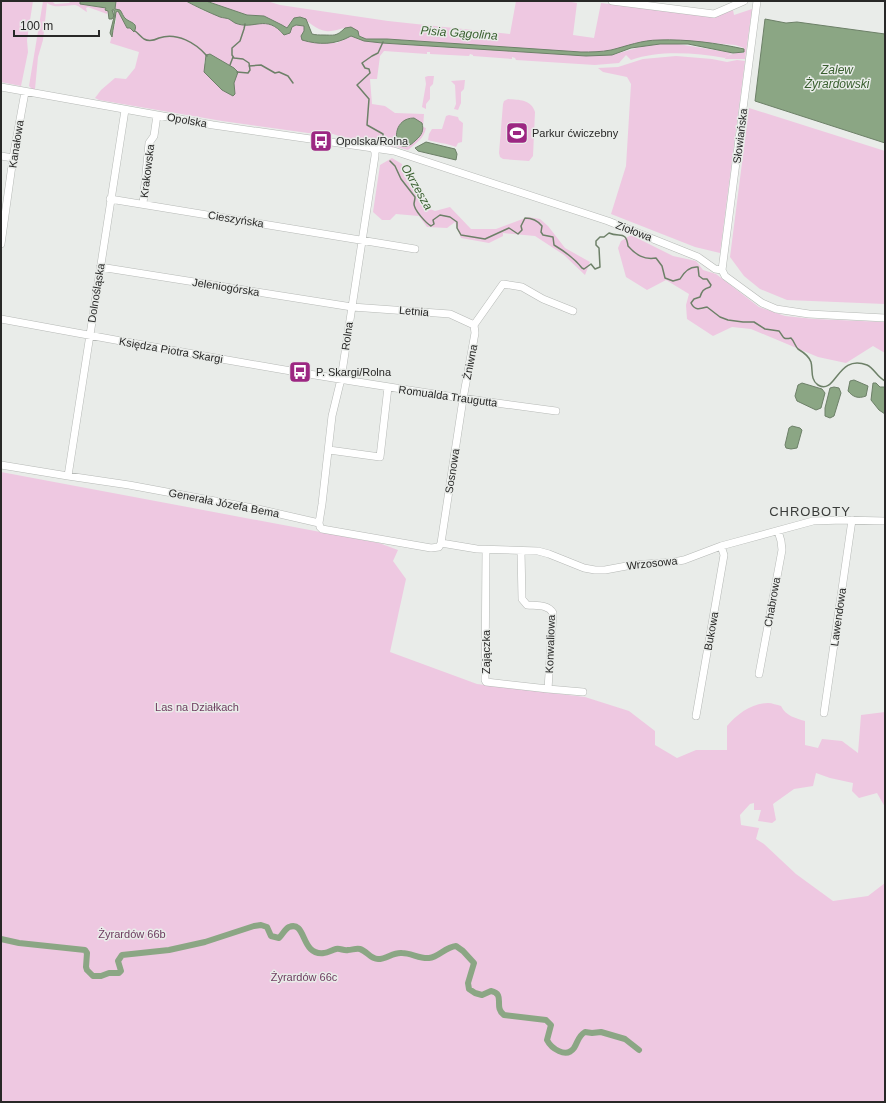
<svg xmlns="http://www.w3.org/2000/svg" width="886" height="1103" viewBox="0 0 886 1103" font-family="Helvetica,sans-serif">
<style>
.green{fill:#eec8e1;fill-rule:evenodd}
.water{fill:#8ba684;stroke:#6d8068}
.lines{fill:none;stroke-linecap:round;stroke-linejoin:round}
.stream{stroke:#6d8068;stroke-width:1.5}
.canal{stroke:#8ba684;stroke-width:6}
.minor-casing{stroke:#b6b9b6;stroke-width:8}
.minor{stroke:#fff;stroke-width:7}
.labels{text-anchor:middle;stroke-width:3;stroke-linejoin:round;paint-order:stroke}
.street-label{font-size:11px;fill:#282827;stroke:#e9ece9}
.poi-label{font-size:11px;fill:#282827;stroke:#e9ece9;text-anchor:start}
.park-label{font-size:11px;fill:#6d3b5f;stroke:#e9ece9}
.water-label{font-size:12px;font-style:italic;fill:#395f2f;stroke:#e9ece9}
.quarter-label{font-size:13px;letter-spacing:1px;fill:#393b39;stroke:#e9ece9}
</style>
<rect width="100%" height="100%" fill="#e9ece9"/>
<path class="green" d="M1,1h32l-6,39 1,12 -7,34 -20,-4z
M43,1h9l3,3 14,-1 2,-2h9v3l26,4 -1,2 3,1 -1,3 -19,-7 -2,1 1,4c-4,-2 -7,-6 -12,-7 -8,0 -21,4 -28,-2l-4,37 -5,17 -3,32h-3l-3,-3z
M116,1h70l18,10 26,8 4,3 12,4 12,-3 11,1 8,4 7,7c6,-7 11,-12 21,-9l-1,5 -3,5 28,7h8l14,-7 7,3 24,4 55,4 91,5 84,3 32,-9 16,-2h18l55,9 -7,3 -1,2c-30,-5 -65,-8 -94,2l-5,-5 -7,8 -24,2 -79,-5 -1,-2 -3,-1v2l-39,-3v-1l-3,-1 -1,2 -39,-2v-2h-3v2l-43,-3 -4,5 -3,23h-7l2,25 13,2 10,7 29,1 -1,13 3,1c-2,11 -10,15 -18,22l-15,-4v2l-13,-3v-5l-32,-1 -15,-5 -25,-1 -86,-12 -123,-21 -4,-2 6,-8 14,-12 11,1 9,-11 4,-16 -29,-9 6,-22v-9l3,-1 14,20h2v-7l-11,-7 -4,-7 -5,-1zM210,54l24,14 4,4 -4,11 1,11 -4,1c-13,-6 -19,-20 -27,-32l2,-7zM411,118l11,5c4,11 -8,17 -15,23l-8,-2 -3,-12 5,-9z
M206,1h61l13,4 108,16 122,13 6,-33h50l11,2 -4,32 21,3 7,-35 113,14 19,-7 1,5 18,-6 -7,50h-20l1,-3 10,-3h8v-5l-9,-3 -22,-2 -54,-3 -23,3 -23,7 -13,2h-19l-194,-13h-21l-21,-11c-6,1 -13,4 -19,3 -10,-1 -17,-10 -26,-14l-10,5 -3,6 -5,-3 -18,-9 -17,-1z
M676,56l36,3 15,3 10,-2 8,1 -25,192 -25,-6 -84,-33 15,-48 5,-82 -4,-7 -24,-5 -5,-4 20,-1 25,-8z
M428,76h6l-1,8 -3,3v12l-4,5v5l-4,-2 4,-23 -1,-7z
M465,80l-1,9 -3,3v11l-3,7 -4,-1 2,-5 -1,-19 -4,-4z
M508,99c11,1 23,0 27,13l-2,44 -4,5 -26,-2 -3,-2 -1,-4 4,-49 1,-3z
M749,108l136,43v153l-98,-4 -27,-11 -16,-13 -14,-19z
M449,115l9,2 1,3 4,3 -1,19 -4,1 -2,4c-9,-4 -19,-4 -28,-7l1,-6 3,-5h10l4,-13z
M392,158l10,6 2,12 18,19 3,12 10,4 15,-4 21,22h25l32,-12 12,2 8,7 17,22 25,14 -5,13 -21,-20 -29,-19 -32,-3v3l-14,7 -28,-5 -6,-16 -8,6 -20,-1 -8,-11 -23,-2 -6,6h-8l-9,-8 7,-47z
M631,235l42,21 23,5 7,9 13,4 43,33 26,9 29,3 71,3v31l-12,-7 -27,17 -28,-6 -67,-28 -19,-2 -19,9 -26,-17 -1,-14 3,-11 -23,-14 -19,10 -21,-13 -8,-29 3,-7z
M1,472l378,71 19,7 -5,11 13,18 -16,73 87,32 108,13 44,14 26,20v14l22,13 19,-8h31v-24c10,-12 25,-23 41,-23 4,0 9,2 13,3 5,10 14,12 24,15v24l13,3 4,-9 20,2 16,12 3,-38 24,-3v95l-8,-14 -18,5 -7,-7 1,-8 -23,-5 -14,-5 -3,13 -19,3 -21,15 3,16 -4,3 -14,-2 3,-11h-7v-7l-4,1 -10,11 1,10 18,3 -3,11 8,5 32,30 37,27 35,-5 17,-13v219h-884z"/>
<path class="water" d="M80,1h36l-1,8 5,1c2,2 3,7 6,9 5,4 13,4 8,13l-4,-4h-3l-9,-17 -2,1c-1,9 -3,16 -4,25l-2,-4 4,-16v-7h-2l2,6 -2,3h-3l-1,-8 -3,-1 1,-2 -26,-4z
M186,1h20l41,14 17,1 18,9 5,3 7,-10 6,-1 6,2 6,15c4,1 7,1 11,1 11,0 13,2 22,-7l6,-1 7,4 1,5 7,3h21l194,13c10,0 20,0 30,-2 16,-4 31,-10 48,-10 28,-1 58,3 85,9v3l-11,1 -45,-9h-28l-29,4 -19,7 -26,1 -204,-13 -18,-2 -13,-5c-16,9 -32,9 -49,4l-1,-4 3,-5v-5l-8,-1 -4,2 -2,6 -6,2c-18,-22 -30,-4 -49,-12 -2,-1 -4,-3 -6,-4 -2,-1 -6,-1 -9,-2 -12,-5 -23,-10 -34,-16z
M765,19l21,4 11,-1 88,12v109l-130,-42z
M210,54l24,14 4,4 -4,11 1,11 -2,2 -11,-6 -18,-18 2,-17z
M414,118l8,5c2,7 0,12 -6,17 -22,23 -29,-22 -2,-22z
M426,142l29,7 2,5 -1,6 -38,-9 -3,-3z
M854,380l14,6 -2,10c-8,3 -13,1 -18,-5l2,-10z
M802,383l20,6 3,4 -4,15 -5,2 -19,-9 -2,-5 3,-11z
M873,383h3l4,4h5v27l-6,-4 -8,-10z
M834,387l5,1 2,5 -7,23 -4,2 -5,-2v-8l5,-20z
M792,426l8,2 2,2 -5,18 -6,1 -5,-1 -1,-3 4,-17z"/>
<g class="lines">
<path class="stream" d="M135,31c3,2 6,6 9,8 5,3 11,1 15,-1 18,-6 37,5 48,18
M383,42l-5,11 -6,3 -10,7 3,5 4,1 1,4 -13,12 12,14 -2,26 16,9v10
M230,65l3,-8
M249,66l12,-1 14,8 4,-1 9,4 5,7
M237,72l11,1 2,-3 -1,-7 -6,-4 -9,-1 -2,-3v-7l8,-7 4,-12 1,-5
M390,161l5,5 6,13 14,18c0,3 -1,5 -1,7 0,6 12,19 17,22l3,-2 -1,-4 7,-5 10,2 7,5v6l4,7 24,4 24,-11 9,6 4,-4 -1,-4 4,-8c7,0 13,3 17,8l-1,6 2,3 10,2 1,8c10,6 21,14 28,23l2,1 7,-5 4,5 5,-2 -1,-19 -3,-3v-4l4,-4h4l5,-4c11,5 17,-3 19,13 8,9 16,14 28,12l6,8 3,12 8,3 7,-2c4,-7 9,-13 18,-12l1,9 4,3h4l4,6 -1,2c-7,2 -8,4 -10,10l-6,2 -3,4c4,8 9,6 16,4l13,10 8,3 15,2h11l11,7 14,2c5,6 3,9 12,7 3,3 4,8 7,11 5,3 11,7 13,13 2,7 -1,18 7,23 18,11 19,-32 49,-20 7,3 10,12 18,16"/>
<path class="canal" d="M1,939l18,4 66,7 2,3 -1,14 1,3 6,6h8l8,-3h10l2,-2 -3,-10 4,-6 47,-5 36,-8 49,-16 7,-1 6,2 4,9 8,2c3,-3 6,-9 10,-11 18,-7 11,29 35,26 4,0 8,-3 12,-4 4,-1 8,2 12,1 4,0 8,-2 12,-1 7,2 10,10 18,10 9,0 15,-7 24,-6 9,0 18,6 27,5 10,-1 16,-11 27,-12l7,5 11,12 -6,20 1,6 6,4 7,2 9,-4c15,3 2,16 13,24l42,5 5,5 -4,15c4,8 19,19 27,8 4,-6 4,-12 11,-16l7,1 9,-1 24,7 14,11"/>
<g class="minor-casing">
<path id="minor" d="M612,1l102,13 30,-13
M1,87l212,38 181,26 214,70 90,36 17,12 7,1 3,6 37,27 14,6 33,5 76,4
M1,156l12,2
M110,199l305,50
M143,204l6,-61 5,-7 3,-21
M1,244l12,-86 12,-66
M100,267l252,40 98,7 24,11
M722,270l35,-269
M1,319c184,34 369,68 555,92
M474,325l29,-41 19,3 21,12 30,12
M329,450l51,7 8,-70
M1,465l67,11 61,9 129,24 61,14
M68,476l57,-366
M319,523l3,-19 10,-88 9,-37 34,-223v-4l-2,-4
M319,523l1,4 2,2 109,19 8,-1 2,-4
M441,543l36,6 61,2 11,3 35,14 11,2h10l27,-5 41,-3 11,-2 37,-14 92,-25 30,-1 42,1
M441,543l22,-144 12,-66 -1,-8
M486,550l-1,130 1,2 62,7 35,3
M521,551l1,48 5,6c9,1 21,-1 26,8l-5,76
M759,674l23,-124 -1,-9 -3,-10
M824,713l28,-193
M696,716l28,-161 -3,-9"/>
</g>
<use href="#minor" class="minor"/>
</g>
<defs>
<g id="stadium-square" transform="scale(1.15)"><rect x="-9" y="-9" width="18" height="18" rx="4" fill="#9c2782" stroke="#e9ece9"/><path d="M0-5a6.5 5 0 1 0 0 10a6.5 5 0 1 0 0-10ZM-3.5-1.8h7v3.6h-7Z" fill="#fff"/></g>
<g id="bus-square" transform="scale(1.15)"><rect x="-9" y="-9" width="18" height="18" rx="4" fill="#9c2782" stroke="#e9ece9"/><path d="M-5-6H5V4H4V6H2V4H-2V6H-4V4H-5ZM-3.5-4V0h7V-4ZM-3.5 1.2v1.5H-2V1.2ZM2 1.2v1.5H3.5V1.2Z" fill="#fff"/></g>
</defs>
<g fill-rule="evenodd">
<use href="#stadium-square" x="517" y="133"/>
<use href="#bus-square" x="321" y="141"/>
<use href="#bus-square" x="300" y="372"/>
</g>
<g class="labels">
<g class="street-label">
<text transform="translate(187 120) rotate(10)" y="4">Opolska</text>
<text transform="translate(740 136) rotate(-83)" y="4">Słowiańska</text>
<text transform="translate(16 144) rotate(-81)" y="4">Kanałowa</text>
<text transform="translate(147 171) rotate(-83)" y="4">Krakowska</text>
<text transform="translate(236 219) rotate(9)" y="4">Cieszyńska</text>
<text transform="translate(634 231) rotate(21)" y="4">Ziołowa</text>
<text transform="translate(226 287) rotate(9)" y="4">Jeleniogórska</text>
<text transform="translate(96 293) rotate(-81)" y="4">Dolnośląska</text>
<text transform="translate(414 311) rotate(5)" y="4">Letnia</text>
<text transform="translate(347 336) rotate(-82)" y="4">Rolna</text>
<text transform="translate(171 350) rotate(10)" y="4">Księdza Piotra Skargi</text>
<text transform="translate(470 362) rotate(-79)" y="4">Żniwna</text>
<text transform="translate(448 396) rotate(8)" y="4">Romualda Traugutta</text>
<text transform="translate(452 471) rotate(-81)" y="4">Sosnowa</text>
<text transform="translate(224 503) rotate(11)" y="4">Generała Józefa Bema</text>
<text transform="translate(652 563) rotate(-6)" y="4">Wrzosowa</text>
<text transform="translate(772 602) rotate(-80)" y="4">Chabrowa</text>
<text transform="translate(838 617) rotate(-82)" y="4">Lawendowa</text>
<text transform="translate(711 631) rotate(-80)" y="4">Bukowa</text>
<text transform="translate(550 644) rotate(-88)" y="4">Konwaliowa</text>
<text transform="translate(486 652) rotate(-90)" y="4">Zajączka</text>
</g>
<g class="poi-label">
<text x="532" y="137">Parkur ćwiczebny</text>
<text x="336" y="145">Opolska/Rolna</text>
<text x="316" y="376">P. Skargi/Rolna</text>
</g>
<g class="park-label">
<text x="197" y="711">Las na Działkach</text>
<text x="132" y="938">Żyrardów 66b</text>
<text x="304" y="981">Żyrardów 66c</text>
</g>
<g class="water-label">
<text transform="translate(459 33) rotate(4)" y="4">Pisia Gągolina</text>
<text x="837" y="74">Zalew<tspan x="837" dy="14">Żyrardowski</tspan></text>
<text transform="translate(417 187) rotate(60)" y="4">Okrzesza</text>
</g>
<g class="quarter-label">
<text x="810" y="516">CHROBOTY</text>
</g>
</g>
<rect width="886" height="1103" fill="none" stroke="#282827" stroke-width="4"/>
<path d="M14 30v6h85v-6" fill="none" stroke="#282827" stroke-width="2"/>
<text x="20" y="30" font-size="12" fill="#282827" stroke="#e9ece9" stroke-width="3" paint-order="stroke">100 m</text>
</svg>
